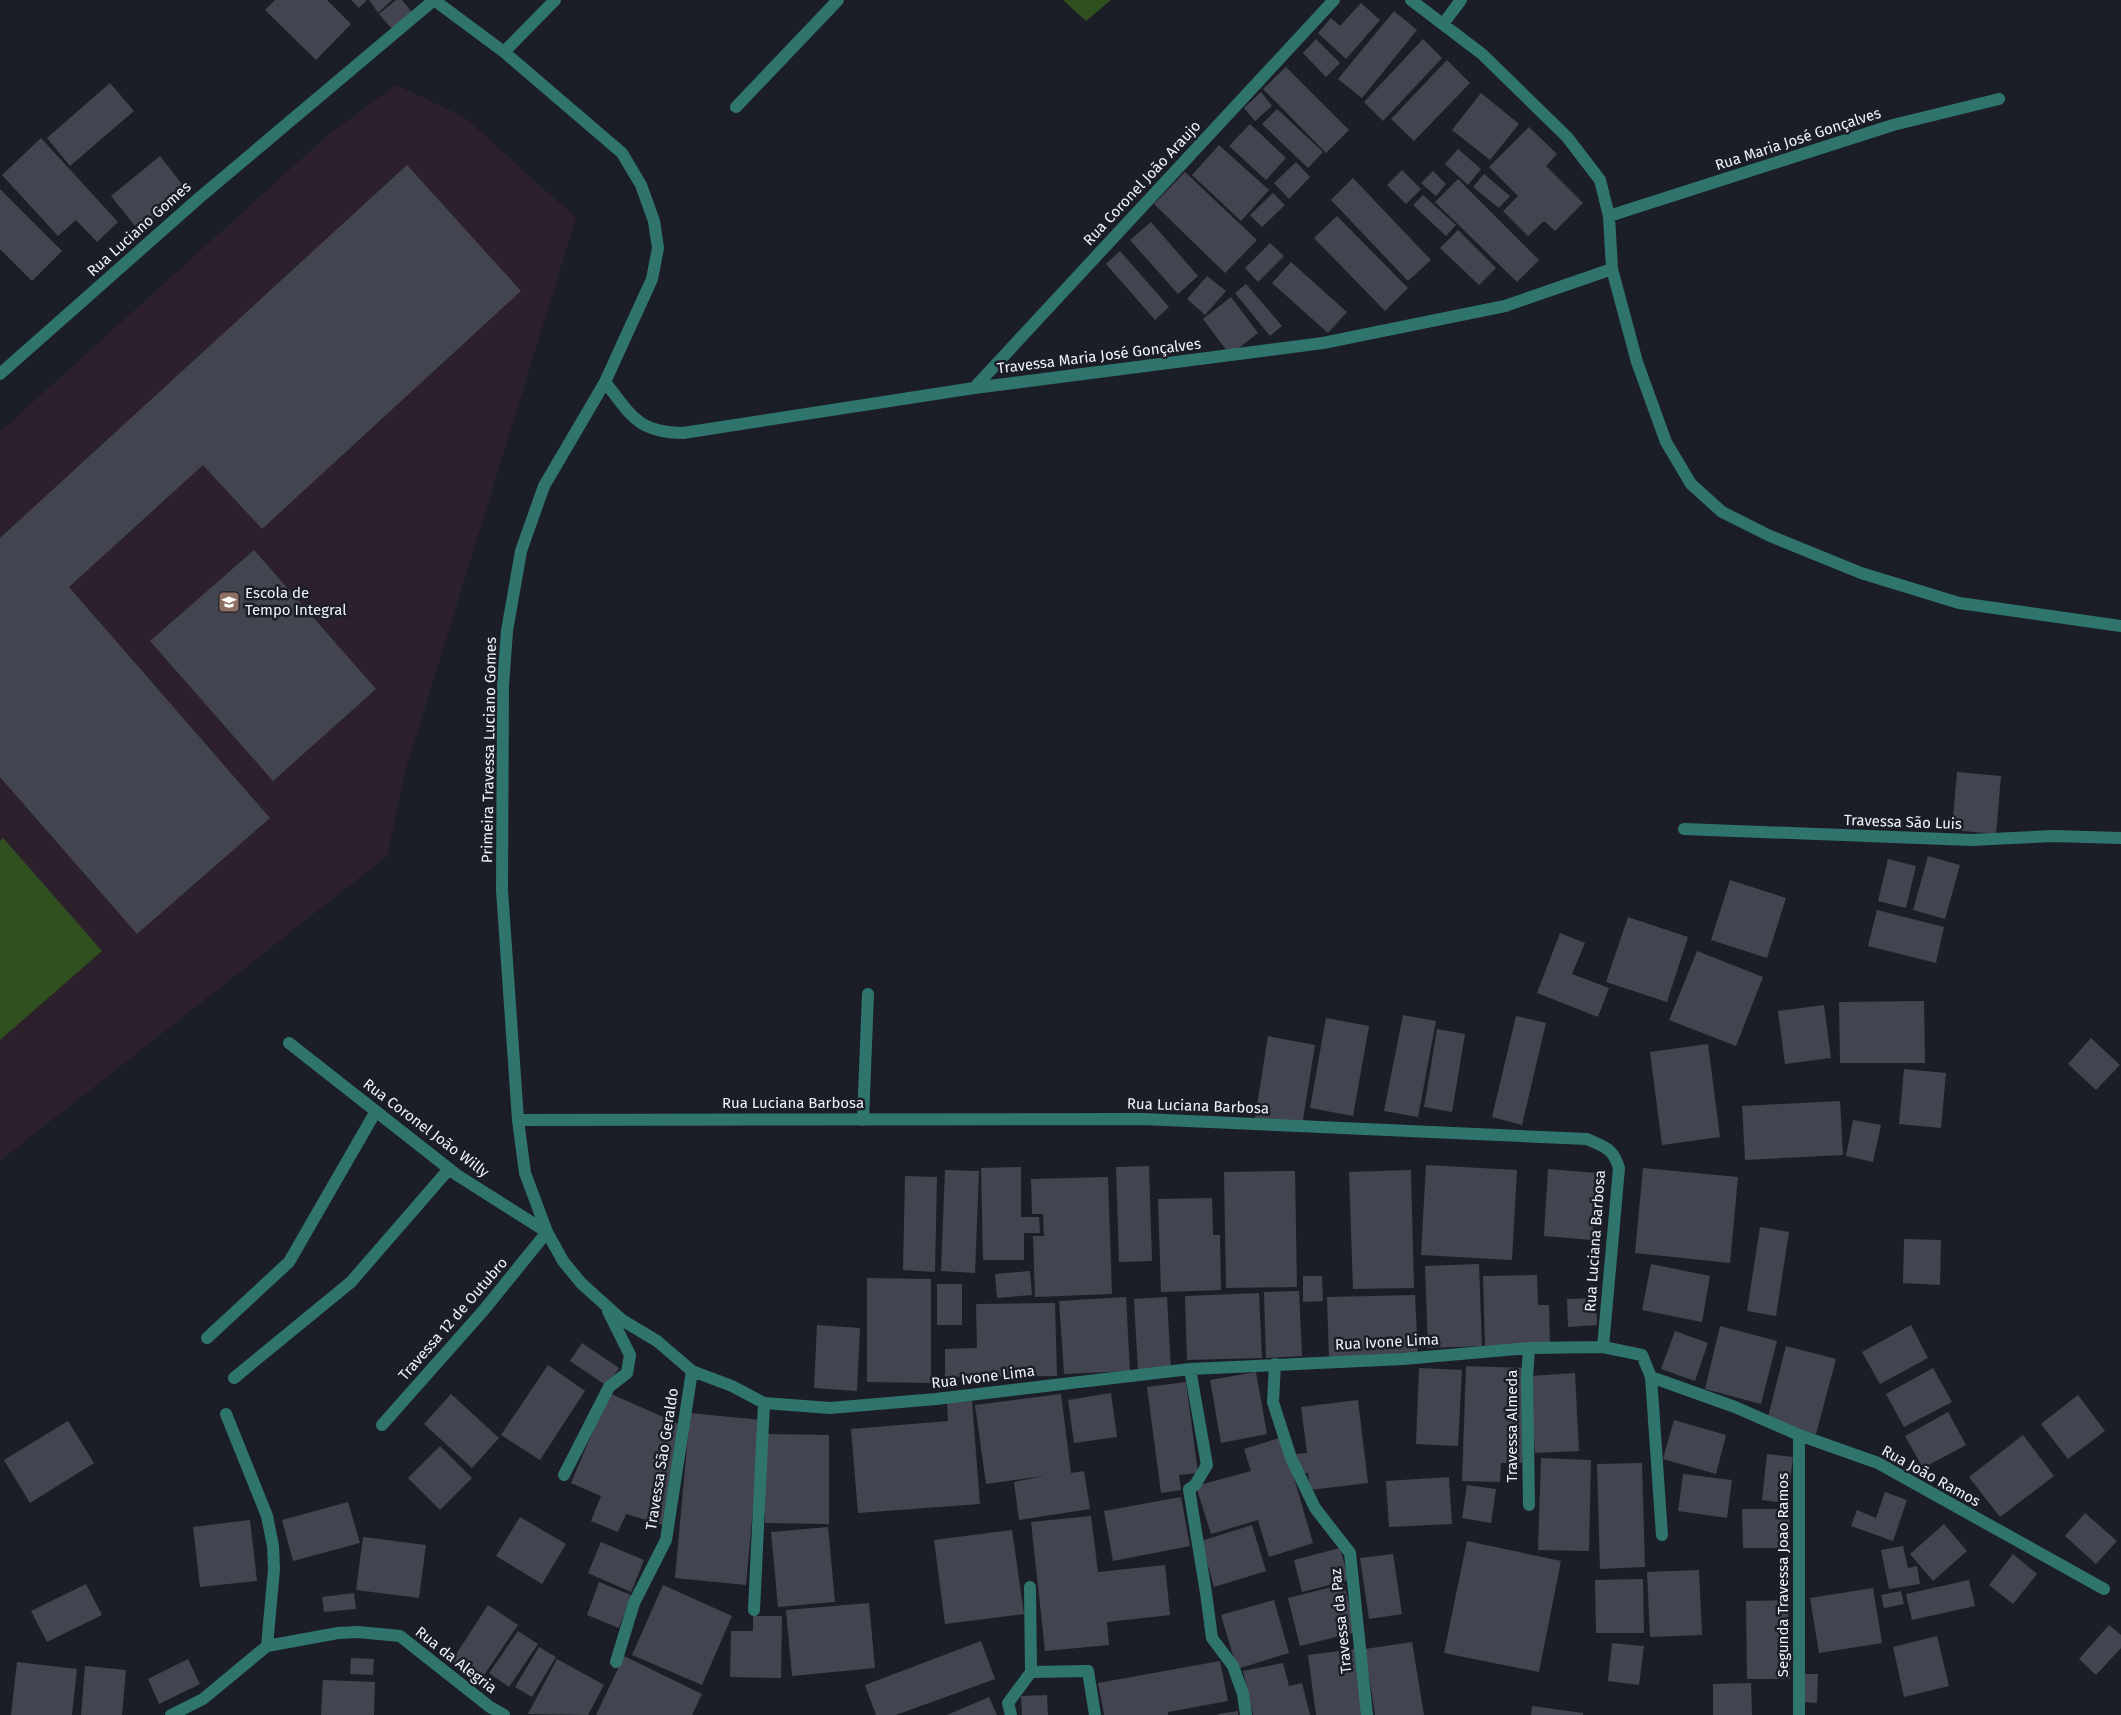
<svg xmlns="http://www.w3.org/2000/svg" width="2121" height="1715" viewBox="0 0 2121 1715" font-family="'Fira Sans',sans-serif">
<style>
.education{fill:#2d202d}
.green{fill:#305020}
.building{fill:#42444f}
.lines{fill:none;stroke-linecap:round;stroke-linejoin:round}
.minor{stroke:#2f756e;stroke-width:12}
.labels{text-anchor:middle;stroke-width:5;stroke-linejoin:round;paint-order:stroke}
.street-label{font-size:15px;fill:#f0f2f9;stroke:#1c1e27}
.poi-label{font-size:15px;fill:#f0f2f9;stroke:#1c1e27;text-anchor:start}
</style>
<rect width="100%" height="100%" fill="#1c1e27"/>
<path class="education" d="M396,85l68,32 112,101 -171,554 -18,84 -387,305v-729l328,-297z"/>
<path class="green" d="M1063,0h48l-25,21z
M3,838l99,113 -102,89v-199z"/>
<path class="building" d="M275,0h52l24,24 -35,36 -51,-50z
M351,0h16l-8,8z
M369,0h23l-14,13z
M396,0h6l10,12 -20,17 -13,-15z
M1361,3l19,17 -34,39 -28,-26 13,-15 9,8z
M1394,11l23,19 -55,68 -24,-19z
M1316,39l24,24 -14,14 -23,-24z
M1423,39l19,19 -59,63 -19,-19z
M1447,60l23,23 -56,58 -23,-22z
M1286,67l63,63 -23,23 -63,-64z
M110,83l24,28 -64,55 -23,-28z
M1261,92l11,14 -17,15 -11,-13z
M1481,93l38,31 -29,36 -38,-30z
M1277,109l46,43 -15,16 -46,-44z
M1250,124l36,34 -20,22 -37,-34z
M1529,127l28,27 -11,12 37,37 -28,28 -11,-10 -16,15 -25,-25 15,-15 -29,-29z
M41,138l77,84 -21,20 -21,-22 -18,16 -56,-61z
M1219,145l50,45 -28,31 -49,-46z
M1458,149l23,20 -13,16 -23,-21z
M160,156l28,36 -49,39 -28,-35z
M1296,162l14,15 -21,22 -15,-16z
M407,165l114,126 -259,238 -59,-64 -134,122 201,231 -133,116 -137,-157v-239z
M1402,170l19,19 -15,15 -19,-19z
M1433,171l13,13 -10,12 -15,-13z
M1185,172l72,68 -32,33 -71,-69z
M1484,174l26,22 -11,12 -26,-21z
M1353,178l78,82 -23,21 -77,-81z
M1458,179l81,81 -22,22 -82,-80z
M0,189l62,62 -30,30 -32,-32z
M1273,193l12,12 -23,22 -12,-12z
M1423,195l33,30 -10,11 -33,-31z
M1337,216l71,72 -23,23 -71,-73z
M1151,222l47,54 -20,18 -48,-54z
M1458,230l38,38 -17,17 -39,-37z
M1270,243l14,13 -26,26 -13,-14z
M1120,251l49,56 -14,13 -49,-56z
M1291,262l56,50 -19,21 -56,-50z
M1207,276l19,15 -21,24 -18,-16z
M1246,284l36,42 -12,10 -35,-43z
M1231,297l27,36 -28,22 -27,-36z
M254,550l122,139 -103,92 -123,-140z
M1957,772l44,4 -5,58 -44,-4z
M1928,856l32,9 -15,54 -32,-9z
M1888,859l28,7 -10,42 -28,-7z
M1730,880l56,18 -19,60 -56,-18z
M1877,910l67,17 -8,36 -68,-17z
M1628,917l60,20 -21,65 -61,-20z
M1560,933l25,10 -13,31 37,14 -11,29 -61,-24z
M1697,951l66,26 -27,69 -67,-26z
M1924,1001l1,62h-85l-1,-61z
M1824,1005l7,53 -46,6 -7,-53z
M1403,1015l33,6 -18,96 -34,-6z
M1516,1016l30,7 -24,102 -30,-8z
M1326,1018l43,8 -16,90 -43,-8z
M1437,1029l28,5 -13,78 -28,-5z
M1268,1036l47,9 -13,81 -47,-8z
M2091,1038l29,27 -24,25 -28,-26z
M1708,1044l12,93 -58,8 -12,-93z
M1904,1069l42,4 -5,55 -42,-4z
M1840,1101l3,54 -98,5 -3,-54z
M1853,1120l28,5 -8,37 -27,-6z
M1426,1165l91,5 -5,90 -91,-5z
M1149,1166l3,95 -33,1 -3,-95z
M1021,1167v50h18l1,16h-16v27h-41l-2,-92z
M1643,1168l95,9 -8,86 -95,-10z
M1548,1169l49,4 -5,67 -48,-4z
M945,1170l34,1 -4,102 -34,-2z
M1411,1170l3,118 -61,1 -4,-117z
M1295,1171l2,116 -71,1 -2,-116z
M905,1176l32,1 -2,95 -32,-2z
M1108,1177l4,117 -77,3 -2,-61h11l-1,-22h-11l-1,-35z
M1212,1198l1,37h7l1,55 -60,2 -3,-93z
M1760,1227l29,5 -13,84 -29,-5z
M1904,1239l37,1 -1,45 -37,-2z
M1479,1264l3,82 -54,2 -3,-82z
M1651,1264l59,12 -8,46 -60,-12z
M1030,1271l2,24 -35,3 -2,-24z
M1537,1275l1,30h11l1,40 -65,1 -2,-70z
M1303,1276h19l1,25 -20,1z
M867,1278l64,1v104l-64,-1z
M937,1284h25v41h-25z
M1299,1291l3,65 -36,2 -2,-66z
M1259,1293l3,65 -75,2 -2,-64z
M1415,1295l3,59 -89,4 -2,-61z
M1126,1297l4,74 -66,3 -5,-73z
M1167,1297l4,72 -33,2 -4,-72z
M1596,1298l1,27 -29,2 -1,-28z
M1055,1303l2,73 -112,1v-28l32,-1 -1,-44z
M817,1325l43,3 -3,63 -43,-3z
M1911,1325l17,33 -48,26 -18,-32z
M1720,1326l57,15 -16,63 -56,-15z
M1675,1331l33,12 -13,38 -34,-12z
M582,1343l37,25 -12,18 -37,-25z
M1786,1346l50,13 -20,75 -49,-13z
M548,1365l37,26 -45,69 -39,-25z
M1466,1366l59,2 -3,95h-21l-1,19 -38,-1z
M1419,1368l43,2 -4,76 -42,-2z
M1933,1368l19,34 -48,25 -18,-33z
M1256,1372l11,62 -46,9 -11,-63z
M1575,1373l4,78 -44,2 -5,-77z
M1186,1382l12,91 -19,2 2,15 -20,3 -14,-106z
M609,1393l72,32 -18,100 -37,-11 -8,18 -27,-11 10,-25 -30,-13z
M1111,1393l6,44 -43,6 -6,-43z
M451,1394l48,44 -27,30 -48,-44z
M1061,1394l10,79 13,-2 6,38 -71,11 -5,-38 30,-6 -58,8 -11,-79z
M2078,1395l27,36 -37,28 -27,-35z
M1358,1400l10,83 -58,7 -2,-17 -9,1 -3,-20 11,-1 -6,-46z
M972,1401l8,103 -122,9 -7,-84 97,-8 -1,-18z
M1948,1412l18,33 -43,23 -18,-32z
M690,1413l71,7 -15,165 -71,-7z
M1674,1420l52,15 -10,39 -53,-15z
M68,1421l26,42 -64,40 -26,-43z
M765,1434l64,1v89l-64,-1z
M2023,1435l31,41 -54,41 -31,-40z
M1282,1437l31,106 -44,14 -11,-37 -47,14 -15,-48 55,-15 -7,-22z
M440,1446l32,32 -32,32 -32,-32z
M1767,1454l26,3 -6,46 -25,-3z
M1541,1458l50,2 -2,91 -51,-1z
M1642,1463l3,104 -45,2 -3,-105z
M1683,1474l49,6 -5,38 -49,-7z
M1449,1477l3,47 -63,3 -3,-46z
M1467,1485l29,4 -5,34 -29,-5z
M1885,1492l22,8 -14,41 -42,-15 6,-16 19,8z
M1181,1497l9,49 -77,15 -9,-50z
M348,1502l12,41 -67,18 -11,-41z
M1742,1509h47l1,39h-47z
M2085,1513l32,28 -21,23 -31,-28z
M1091,1516l7,56 67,-7 5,50 -63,7 2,23 -64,6 -14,-129z
M520,1517l46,27 -24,40 -46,-28z
M250,1520l7,61 -57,6 -7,-60z
M1944,1524l23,27 -34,30 -23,-27z
M1252,1525l14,46 -52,16 -13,-46z
M828,1527l7,75 -57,5 -7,-75z
M1012,1530l12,84 -79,10 -11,-84z
M363,1537l63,8 -7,53 -63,-8z
M1467,1541l94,20 -22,111 -95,-19z
M601,1542l43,18 -13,32 -43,-19z
M1903,1546l5,22 9,-2 3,18 -31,5 -8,-39z
M1340,1548l9,32 -47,12 -8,-32z
M1393,1554l9,60 -33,5 -9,-61z
M2013,1554l24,20 -24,30 -24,-19z
M1699,1570l3,65 -52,2 -3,-65z
M1643,1579l1,54h-48l-1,-53z
M1969,1580l6,26 -63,14 -6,-26z
M599,1582l32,13 -12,33 -32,-13z
M86,1584l16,31 -55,27 -16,-31z
M1344,1584l12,48 -56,14 -12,-48z
M663,1585l69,31 -30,69 -70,-30z
M1873,1588l9,55 -63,10 -9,-55z
M1901,1591l3,13 -20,4 -3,-13z
M354,1593l2,16 -32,3 -2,-15z
M1274,1600l15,53 -52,16 -16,-54z
M1788,1600l2,79h-43l-1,-78z
M869,1603l6,65 -83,8 -6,-66z
M488,1605l30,20 -38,56 -29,-19z
M753,1616h29l-1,62 -51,-1 1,-46h22z
M2109,1625l12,10v13l-25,27 -17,-16z
M518,1631l20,13 -29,43 -20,-14z
M1937,1636l12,50 -45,11 -11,-50z
M981,1641l14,38 -99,36h-20l-11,-30z
M1412,1642l12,73h-49l-10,-66z
M1612,1643l32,3 -5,39 -31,-4z
M539,1647l17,10 -24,40 -17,-10z
M1354,1649l8,66h-46l-8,-60z
M624,1656l78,38 -10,21h-96z
M351,1658l23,1 -1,16 -23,-1z
M188,1659l12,25 -41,20 -11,-25z
M557,1659l47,26 -16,30 -60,-1z
M1220,1661l8,40 -60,11v3h-64l-6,-32z
M17,1662l60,7 -5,46h-61z
M1283,1663l6,23 13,-3 8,32h-57l-10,-44z
M85,1666l41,4 -4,45h-41z
M1803,1674h15l-1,29 -15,-1z
M323,1680l52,2 -1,33h-53z
M1751,1683l1,32h-39v-31z
M1047,1695l1,20h-26l-1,-19z
M989,1697l8,18h-50z
M1532,1706l51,7v2h-52z
M1238,1711v4h-20v-1z"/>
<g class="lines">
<path class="minor" d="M434,0l70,52 118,101 19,32 13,36 4,27 -6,31 -47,103 -61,104 -23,65 -14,80 -4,54 -1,205 16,230 7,53 22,59 16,29 18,22 41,37 35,21 35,30 40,15 32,17 66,5 106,-9 254,-30 213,-10 126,-11 74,-1 39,8 9,22 11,158
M1411,0l71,54 85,83 33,43 9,36 3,53 25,93 29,80 25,42 31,28 48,24 91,37 98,30 162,23
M1443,24l18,-24
M504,52l51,-52
M736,107l102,-107
M1609,216l284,-91 106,-26
M0,374l199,-176 235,-198
M605,382c26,33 32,50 78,51l291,-45 349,-45 182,-37 107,-37
M974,388l360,-388
M1684,829l287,11 82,-4 68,2
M289,1043l168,132 90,57 -64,79 -101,114
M518,1120l625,-1 444,20c18,8 26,9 32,29l-16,179
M863,1120l5,-126
M207,1338l82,-76 87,-151
M1275,1364l-2,38 18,56 24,50 35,45 17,162
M1190,1369l17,96 -12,20 -6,4 17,104 6,45 21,28 10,28 3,21
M1651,1377l84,30 64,28 79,28 226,126
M234,1378l117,-96 98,-113
M226,1414l41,102 6,30 1,23 -7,77
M564,1475l45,-88 18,-14 3,-18 -22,-44
M1529,1505l-2,-127 2,-30
M754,1610l10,-207
M616,1662l18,-59 32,-63 26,-169
M1031,1672l57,-1 7,44
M171,1715l32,-16 64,-53 71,-13 20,-1 42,4 90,71 14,8
M1011,1715l-3,-12 23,-31 -1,-85
M1799,1715v-280"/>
</g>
<defs>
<g id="school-square" transform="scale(1.125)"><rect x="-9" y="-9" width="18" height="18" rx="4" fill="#8d6e63" stroke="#1c1e27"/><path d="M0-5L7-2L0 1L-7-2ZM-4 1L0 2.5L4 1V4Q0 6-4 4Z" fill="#fff"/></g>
</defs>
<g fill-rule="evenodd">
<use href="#school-square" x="229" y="602"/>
</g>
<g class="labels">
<g class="street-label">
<text transform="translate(1798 139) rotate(-18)" y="5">Rua Maria José Gonçalves</text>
<text transform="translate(1142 183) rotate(-47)" y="5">Rua Coronel João Araujo</text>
<text transform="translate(139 229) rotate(-42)" y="5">Rua Luciano Gomes</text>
<text transform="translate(1099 356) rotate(-7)" y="5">Travessa Maria José Gonçalves</text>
<text transform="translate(489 750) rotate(-89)" y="5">Primeira Travessa Luciano Gomes</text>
<text transform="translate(1903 822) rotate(2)" y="5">Travessa São Luis</text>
<text x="793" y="1108">Rua Luciana Barbosa</text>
<text transform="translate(1198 1106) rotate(2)" y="5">Rua Luciana Barbosa</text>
<text transform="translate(426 1128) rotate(37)" y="5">Rua Coronel João Willy</text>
<text transform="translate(1595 1241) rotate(-86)" y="5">Rua Luciana Barbosa</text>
<text transform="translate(453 1319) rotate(-49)" y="5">Travessa 12 de Outubro</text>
<text transform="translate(1387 1342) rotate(-3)" y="5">Rua Ivone Lima</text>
<text transform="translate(983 1377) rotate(-7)" y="5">Rua Ivone Lima</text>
<text transform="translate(1512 1426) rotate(-90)" y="5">Travessa Almeda</text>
<text transform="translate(662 1459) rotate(-81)" y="5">Travessa São Geraldo</text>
<text transform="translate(1931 1476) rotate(29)" y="5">Rua João Ramos</text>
<text transform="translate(1783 1575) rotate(-90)" y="5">Segunda Travessa Joao Ramos</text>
<text transform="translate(1341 1621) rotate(-96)" y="5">Travessa da Paz</text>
<text transform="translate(456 1660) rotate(38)" y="5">Rua da Alegria</text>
</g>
<g class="poi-label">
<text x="245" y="598">Escola de<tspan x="245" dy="17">Tempo Integral</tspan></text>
</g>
</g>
</svg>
